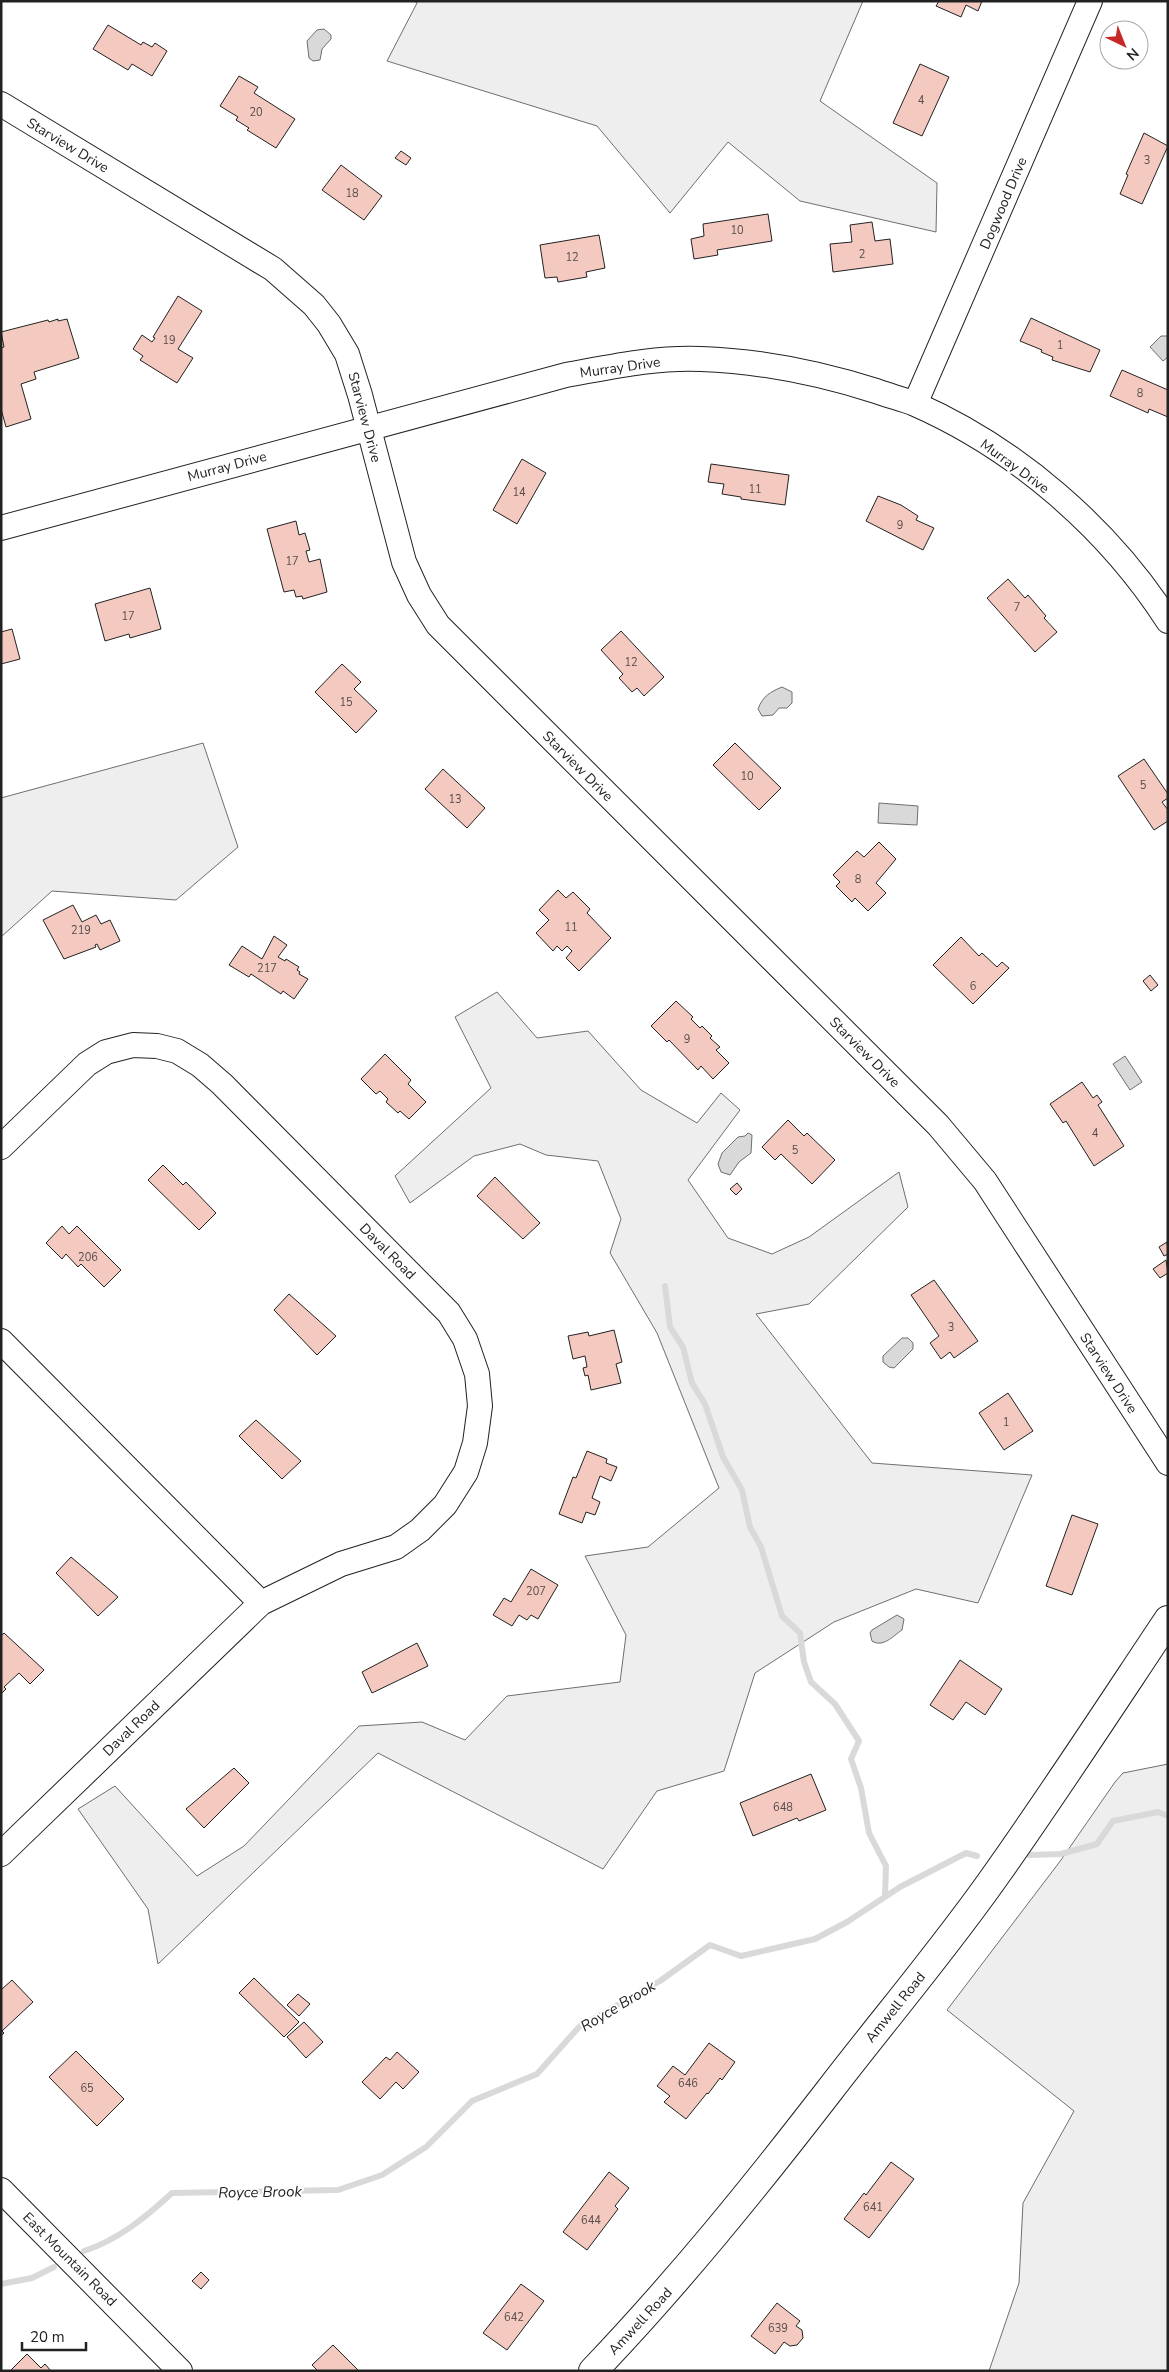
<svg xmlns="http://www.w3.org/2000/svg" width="1169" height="2372" viewBox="0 0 1169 2372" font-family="'Nunito Sans',sans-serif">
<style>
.green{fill:#eee;stroke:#6f6f6f}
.water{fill:#d9d9d9;stroke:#6f6f6f}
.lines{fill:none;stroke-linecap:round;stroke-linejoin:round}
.stream{stroke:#d9d9d9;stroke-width:6}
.building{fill:#f3c9c0;stroke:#222}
.minor-casing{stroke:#222;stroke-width:26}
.major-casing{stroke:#222;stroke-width:30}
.minor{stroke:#fff;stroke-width:24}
.major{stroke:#fff;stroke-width:28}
.labels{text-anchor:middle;stroke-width:4;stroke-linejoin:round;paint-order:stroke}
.number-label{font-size:11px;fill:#564c4a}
.street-label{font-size:14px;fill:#222;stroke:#fff}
.water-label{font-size:15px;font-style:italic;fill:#222;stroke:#fff}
</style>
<rect width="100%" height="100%" fill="#fff"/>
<path class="green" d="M414,1h449l-43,100 117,82 -1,49 -136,-31 -72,-59 -58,71 -73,-87 -210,-65 30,-58z
M203,743l35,104 -62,53 -124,-9 -51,46v-139z
M497,992l40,46 51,-7 53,59 56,33 24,-30 19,17 -52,70 40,58 44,16 37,-17 90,-65 9,35 -99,97 -53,10 116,149 160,12 -54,128 -62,-14 -82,33 -79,51 -31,98 -67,20 -54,78 -225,-116 -220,211 -10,-55 -70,-100 37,-23 82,90 47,-30 115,-120 63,-4 43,18 42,-44 113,-14 6,-47 -41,-79 63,-9 71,-59 -62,-155 -47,-80 11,-34 -23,-58 -52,-6 -26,-11 -46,12 -64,47 -15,-27 96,-88 -36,-71z
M1168,1764v607h-179l30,-88 4,-80 51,-92 -127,-101 114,-150 54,-78 8,-9z"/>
<path class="water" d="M324,29l7,6v4l-9,10 -2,11 -7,1 -4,-3 -2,-17 10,-11z
M1161,336h7v21l-5,4 -13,-14z
M782,687l10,5v11l-5,5h-8l-6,7 -11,1 -4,-7c5,-13 12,-17 24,-22z
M879,803l39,3 -1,19 -39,-2z
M1125,1056l17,26 -12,8 -17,-26z
M748,1133l4,2 -1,18 -12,9 -9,13 -9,-3 -3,-8 4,-11 16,-16 7,-1z
M902,1338h6l5,5v6l-19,19 -5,-1 -6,-5v-6z
M897,1615l7,4 -2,11c-9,6 -19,18 -30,11l-2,-8 2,-3z"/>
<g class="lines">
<path class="stream" d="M665,1286l5,41 13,20 9,36 13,21 18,53 19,33 8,37 11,20 21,69 18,17 4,29 7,20 24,22 24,37 -8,18 10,29 8,45 17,33 -1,31
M1029,1855l32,-1 36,-10 16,-23 45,-9 10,4
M84,2251c34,-11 62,-34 88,-58l166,-3 44,-15 44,-28 46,-46 65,-27 42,-47 81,-46 50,-36 31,11 74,-17 32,-17 53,-35 66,-34 11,3
M1,2284l31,-6 22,-11"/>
</g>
<path class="building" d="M939,1h43l-4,10 -12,-6 -5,12 -25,-11z
M108,25l33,20 2,-3 9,5 3,-4 12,8 -15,25 -20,-12 -4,6 -35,-21z
M920,64l29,13 -27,59 -29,-13z
M239,76l19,11 -4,6 41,26 -19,29 -29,-18 2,-2 -13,-8 2,-3 -18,-11z
M1144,133l24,13 -26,58 -22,-10 8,-19 -2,-1z
M401,151l10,7 -5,7 -11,-7z
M341,165l41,31 -18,24 -42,-30z
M768,214l4,27 -55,9 1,5 -24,4 -3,-20 13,-3 -1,-12z
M872,222l3,19 15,-2 3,25 -60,8 -3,-28 22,-2 -2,-17z
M599,235l6,33 -19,4 1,5 -29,5 -1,-5 -12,1 -5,-33z
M178,296l24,15 -24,38 15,9 -16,25 -37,-23 3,-4 -10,-7 9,-14 10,7 3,-4 -2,-1z
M1031,318l69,32 -10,22 -38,-12 1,-3 -12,-5 1,-2 -22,-9z
M58,319v2l9,-2 12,39 -45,14 2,7 -15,5 10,35 -25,8 -5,-18v-61l3,-1 -3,-15 47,-12 1,2z
M1122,370l46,20v27l-19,-8 -1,4 -38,-17z
M522,459l24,14 -29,51 -24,-14z
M711,464l78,11 -4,30 -44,-6v-2l-19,-3 2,-10 -16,-2z
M878,496l23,9 17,11 -2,4 18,8 -11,22 -57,-29z
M296,521l3,14 6,-2 5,17 -4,1 3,11 11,-3 7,33 -24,7 -1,-3 -6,1 -2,-7 -10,2 -17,-63z
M1008,579l17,19 3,-3 18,21 -2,2 13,14 -22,20 -48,-54z
M150,588l11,41 -31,9 -1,-4 -24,7 -10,-37z
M12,629l8,30 -19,5v-32z
M621,631l43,46 -20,19 -7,-8 -5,4 -13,-14 4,-4 -22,-24z
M342,664l19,18 -7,7 23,22 -21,22 -41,-41z
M735,743l46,45 -22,22 -46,-45z
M1144,759l24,35v4l-6,4 6,8v11l-14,9 -36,-54z
M443,769l42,39 -18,20 -42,-39z
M879,842l17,17 -20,24 10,10 -18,18 -13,-13 -3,4 -16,-16 4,-4 -7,-7 24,-24 7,6z
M558,890l8,8 7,-6 17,17 -3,4 24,25 -32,33 -13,-13 6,-7 -5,-5 -5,5 -5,-5 -4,5 -17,-18 13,-13 -10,-10z
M73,905l9,17 14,-7 5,9 9,-4 10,21 -20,9 -3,-6 -2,1 1,2 -32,12 -21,-39z
M274,936l13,9 -9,12 7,4 1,-2 13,8 -2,3 3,2 -1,2 9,5 -14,20 -11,-8 -2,3 -30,-20 -2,3 -20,-12 13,-19 20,13z
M961,937l18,19 3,-3 15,14 5,-5 7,6 -36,36 -40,-39z
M1150,975l8,10 -7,6 -8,-10z
M676,1001l17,16 -2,2 9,9 2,-2 10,10 -2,2 10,9 -4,3 13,13 -16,16 -12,-13 -3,4 -29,-30 -2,2 -16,-16z
M385,1054l26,26 -3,4 18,18 -17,17 -9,-8 -2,2 -12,-11 2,-3 -8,-8 -4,3 -15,-15z
M1082,1082l11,16 4,-3 5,7 -4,3 26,41 -30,20 -28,-45 -3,2 -13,-19z
M788,1120l16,16 3,-3 28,27 -23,24 -31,-30 -6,6 -13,-13z
M163,1165l20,20 3,-3 30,31 -17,17 -51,-50z
M495,1177l45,46 -17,16 -46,-43z
M737,1183l5,6 -6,6 -6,-6z
M62,1226l7,8 8,-8 44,44 -17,17 -23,-23 -3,3 -12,-13 -4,5 -16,-16z
M1167,1242l1,12 -4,2 -5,-9z
M1166,1260l2,13 -8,5 -7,-9z
M934,1280l44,61 -24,17 -4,-6 -9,7 -11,-16 9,-7 -28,-41z
M289,1294l47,42 -19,19 -43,-45z
M614,1330l8,32 -6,2 5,19 -30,7 -3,-15 -3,1 -2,-8 4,-1 -2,-11 -12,3 -5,-23 20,-4 1,4z
M1008,1393l25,38 -29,19 -25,-37z
M256,1420l45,41 -19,18 -43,-43z
M587,1451l20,8 -1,4 11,4 -6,14 -11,-5 -8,22 8,4 -5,13 -9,-3 -4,11 -23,-9 14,-37 3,1z
M1072,1515l26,9 -26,71 -26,-9z
M71,1557l47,40 -20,19 -42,-43z
M531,1569l27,16 -20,34 -7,-4 -4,5 -8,-5 -7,11 -19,-11 11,-17 7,4z
M4,1633l40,37 -14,14 -11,-11 -15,14 2,2 -5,5v-58z
M417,1643l11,23 -56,27 -10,-21z
M960,1660l42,29 -17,26 -19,-13 -13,18 -23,-15z
M234,1768l15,15 -45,45 -18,-19z
M811,1774l15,36 -27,11 -2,-3 -44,18 -13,-33z
M254,1978l45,44 -15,15 -45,-44z
M12,1980l21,22 -31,29 2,2 -3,3v-46z
M298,1994l12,10 -11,12 -12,-11z
M304,2022l19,20 -17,16 -19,-21z
M709,2043l26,19 -13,18 -2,-2 -12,16 -1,-1 -21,26 -22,-17 6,-6 -13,-10 16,-20 12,9z
M76,2051l48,48 -27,27 -48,-49z
M397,2052l22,20 -16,17 -7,-7 -16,17 -18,-17 24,-25 4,3z
M891,2162l23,17 -45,59 -25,-19 20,-26 2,2z
M609,2172l20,16 -14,18 3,3 -31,41 -24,-18z
M201,2272l8,8 -8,9 -9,-8z
M521,2284l23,17 -37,49 -24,-17z
M777,2303l23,18 -4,5 6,4 1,8 -6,7 -7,1 -6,-4 -9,12 -24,-18z
M333,2345l26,26h-41l-6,-6z
M27,2354l14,14 4,-4 6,7h-41z"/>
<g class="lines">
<g class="minor-casing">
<path id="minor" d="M1,104l272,165 41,36 15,19 18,30 13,41 44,167 15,33 19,30 500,500 47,56 183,282
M915,404l175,-403
M1,528l565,-153c45,-8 89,-18 135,-16 60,2 118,14 175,32 13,5 27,8 39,13 102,45 193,124 253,217
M1,1147l86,-83 19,-12 27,-7 24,1 20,5 23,14 22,19 227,229 16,26 12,35 3,32 -5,37 -9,29 -21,33 -25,25 -24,17 -55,17 -80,39 -260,251
M1,1341l260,262
M1,2190l179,181"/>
</g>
<g class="major-casing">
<path id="major" d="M593,2371c85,-89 161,-183 236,-280 56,-73 116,-143 169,-219 58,-82 114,-168 170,-252"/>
</g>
<use href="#minor" class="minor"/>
<use href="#major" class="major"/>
</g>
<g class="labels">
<g class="number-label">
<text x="921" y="104">4</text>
<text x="256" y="116">20</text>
<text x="1147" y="164">3</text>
<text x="352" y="197">18</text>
<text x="737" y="234">10</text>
<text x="862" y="258">2</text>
<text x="572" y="261">12</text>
<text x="169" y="344">19</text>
<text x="1060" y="349">1</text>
<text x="1140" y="397">8</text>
<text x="755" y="493">11</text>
<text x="519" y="496">14</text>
<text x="900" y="529">9</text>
<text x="292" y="565">17</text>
<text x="1017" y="611">7</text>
<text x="128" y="620">17</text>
<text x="631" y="666">12</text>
<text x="346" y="706">15</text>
<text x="747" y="780">10</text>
<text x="1143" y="789">5</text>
<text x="455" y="803">13</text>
<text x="858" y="883">8</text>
<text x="571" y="931">11</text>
<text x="81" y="934">219</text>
<text x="267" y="972">217</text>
<text x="973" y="990">6</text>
<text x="687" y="1043">9</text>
<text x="1095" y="1137">4</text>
<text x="795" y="1154">5</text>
<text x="88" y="1261">206</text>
<text x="951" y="1331">3</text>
<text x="1006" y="1426">1</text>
<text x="536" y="1595">207</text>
<text x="783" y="1811">648</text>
<text x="688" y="2087">646</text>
<text x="87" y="2092">65</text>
<text x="873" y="2211">641</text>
<text x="591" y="2224">644</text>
<text x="514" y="2321">642</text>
<text x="778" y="2332">639</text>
</g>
<g class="street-label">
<text transform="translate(68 145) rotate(31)" y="5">Starview Drive</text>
<text transform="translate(1003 203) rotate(-67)" y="5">Dogwood Drive</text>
<text transform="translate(620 367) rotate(-8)" y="5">Murray Drive</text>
<text transform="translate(365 417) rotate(75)" y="5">Starview Drive</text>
<text transform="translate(227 466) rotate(-15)" y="5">Murray Drive</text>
<text transform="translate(1015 466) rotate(36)" y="5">Murray Drive</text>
<text transform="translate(578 766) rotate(45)" y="5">Starview Drive</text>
<text transform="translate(865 1052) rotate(45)" y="5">Starview Drive</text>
<text transform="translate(388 1251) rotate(45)" y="5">Daval Road</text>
<text transform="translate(1109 1373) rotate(57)" y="5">Starview Drive</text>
<text transform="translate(131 1728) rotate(-44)" y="5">Daval Road</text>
<text transform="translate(895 2007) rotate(-51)" y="5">Amwell Road</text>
<text transform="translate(70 2259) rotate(45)" y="5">East Mountain Road</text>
<text transform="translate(640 2321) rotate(-47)" y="5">Amwell Road</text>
</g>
<g class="water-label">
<text transform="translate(618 2006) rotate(-31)" y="5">Royce Brook</text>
<text transform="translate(260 2192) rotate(-1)" y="5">Royce Brook</text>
</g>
</g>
<rect width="1169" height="2372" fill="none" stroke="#222222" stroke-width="5"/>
<g transform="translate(1124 45) rotate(137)"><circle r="24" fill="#ffffff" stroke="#a7a7a7"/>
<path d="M0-4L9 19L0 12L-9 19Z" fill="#c62828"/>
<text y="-8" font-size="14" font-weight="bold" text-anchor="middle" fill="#222222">N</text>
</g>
<path d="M22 2342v8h64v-8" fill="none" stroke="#222222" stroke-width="2.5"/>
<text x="30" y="2342" font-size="15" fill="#222222" stroke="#ffffff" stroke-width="4" paint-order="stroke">20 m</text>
</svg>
